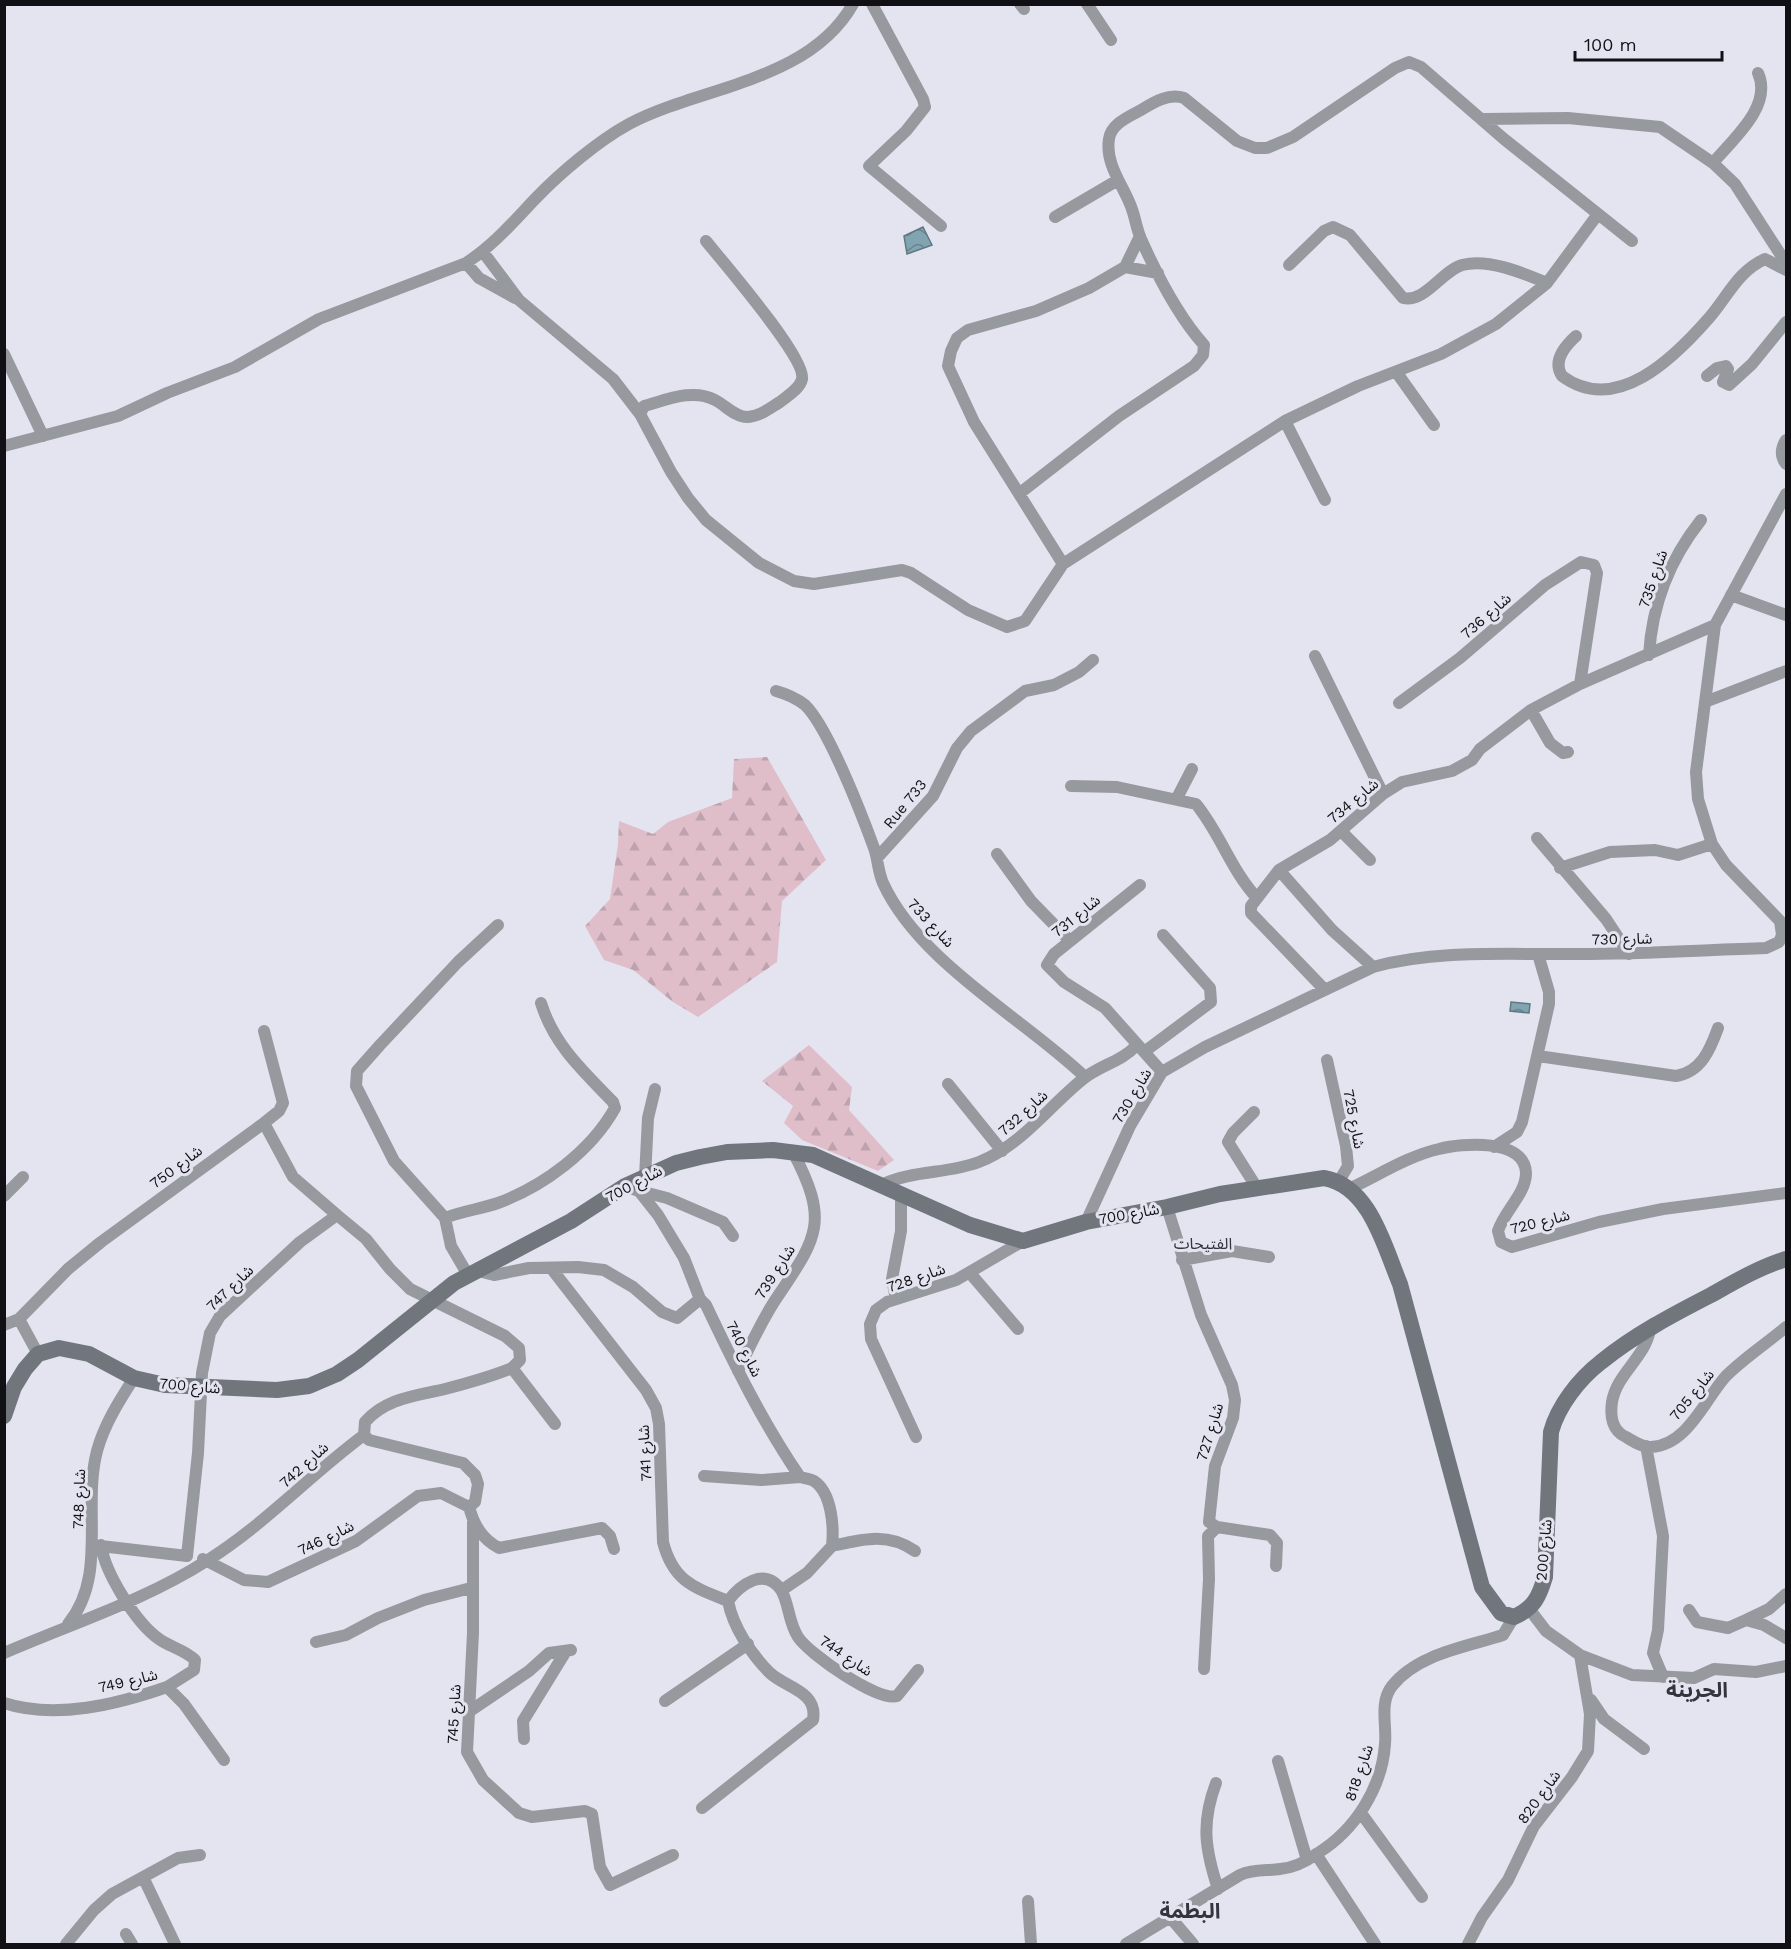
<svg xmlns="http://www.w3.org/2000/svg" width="1791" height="1949" viewBox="0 0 1791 1949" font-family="'Work Sans','Noto Sans Arabic',sans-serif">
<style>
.forest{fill:url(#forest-firs)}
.water{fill:url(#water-waves);stroke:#5f7882;stroke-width:1.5}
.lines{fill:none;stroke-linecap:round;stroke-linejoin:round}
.minor{stroke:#969a9e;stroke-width:12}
.secondary{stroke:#71767d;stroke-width:16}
.labels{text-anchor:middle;stroke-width:6;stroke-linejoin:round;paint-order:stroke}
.street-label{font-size:15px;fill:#111115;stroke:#e4e4f0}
.neighbourhood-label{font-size:16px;fill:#34343e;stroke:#e4e4f0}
.district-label{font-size:21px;font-weight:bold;fill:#34343e;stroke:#e4e4f0}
</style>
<defs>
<pattern id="forest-firs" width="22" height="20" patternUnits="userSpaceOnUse" patternTransform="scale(1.5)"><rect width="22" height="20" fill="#dfbeca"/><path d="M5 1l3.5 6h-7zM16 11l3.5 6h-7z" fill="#bea2ad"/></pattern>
<pattern id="water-waves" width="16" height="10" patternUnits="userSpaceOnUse" patternTransform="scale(1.5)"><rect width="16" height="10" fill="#81a4b0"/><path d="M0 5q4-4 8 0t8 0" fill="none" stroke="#68848e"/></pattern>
</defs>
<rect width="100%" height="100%" fill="#e4e4f0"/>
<path class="forest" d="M767,757l59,103 -44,41 -5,61 -79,55 -25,-15 -40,-32 -29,-10 -19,-34 25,-27 8,-55 1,-23 34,13 15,-12 64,-24 2,-39z
M809,1045l43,42 -3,23 45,50 -16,11 -76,-31 -18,-17 9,-17 -31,-25z"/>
<path class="water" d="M923,227l9,18 -25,9 -3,-18z
M1511,1002l19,2 -1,9 -19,-2z"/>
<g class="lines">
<path class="minor" d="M872,4l51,95 2,8 -19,24 -37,35 72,60
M1020,4l4,5
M1087,4l24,36
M1483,119l85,-1 92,9 53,36 22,21 51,79
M1713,163c20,-24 60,-57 45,-90
M1055,217l63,-37
M483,252l36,48 94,79 27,35 31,58 17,26 18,22 53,43 35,18 20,3 88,-14 9,3 57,37 39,17 18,-6 38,-57 222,-143 73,-35 83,-32 55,-30 51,-41 51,-69
M466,263l13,15 36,20
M1289,265l35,-34 9,-4 17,8 53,63c22,5 39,-27 59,-33 26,-7 61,8 85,18
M1125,267l33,6
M1576,336c-11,10 -24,25 -14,40 54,40 112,-18 147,-58 19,-22 29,-47 56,-59l21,11
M4,354l39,82
M1397,373l37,52
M1707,376l10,-8 9,-2 2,3 -5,13 6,3 23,-21 34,-42
M640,414l4,-8c22,-6 49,-18 71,-6 10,5 20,17 32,17 12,0 23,-9 33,-15 7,-6 20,-13 22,-23 5,-20 -80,-118 -96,-138
M1285,421l40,79
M1786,440c-5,8 -6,16 0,24
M4,446l114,-30 49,-23 68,-26 84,-48 147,-56c28,-18 47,-41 70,-65 24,-25 62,-57 93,-74 72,-38 180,-42 224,-120
M1020,493l99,-77 75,-50 9,-11 1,-10c-26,-29 -47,-70 -63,-106 -5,-11 -6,-24 -11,-35 -8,-20 -25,-41 -21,-65 2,-15 19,-22 32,-29 13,-8 28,-17 43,-12l53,43 18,7h12l26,-11 102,-69 14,-6 12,5 83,72 128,102
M1063,564l-89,-142 -26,-56 3,-15 6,-13 11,-8 68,-19 53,-23 36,-21 15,-31
M1731,595l55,20
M1649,655c3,-50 21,-96 52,-135
M1315,656l68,138
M776,691c11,3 20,7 29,14 23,22 57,110 69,143 4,11 4,24 9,35 36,79 140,135 202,194
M1705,702l81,-31
M1399,703l61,-45 85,-73 36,-23 13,3 3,8 -17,111
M1531,710l19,33 13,10 5,-1
M1071,786l46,1 79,17c24,29 35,66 61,94
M1177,798l15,-29
M1341,831l29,29
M1537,838l69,81 23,35
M997,854l34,47 39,40
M877,858l56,-62 24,-48 14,-17 54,-40 29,-6 25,-13 14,-12
M1560,868l50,-16 45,-2 23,5 34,-11
M1279,870l53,60 41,37
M1140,885l-86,69 -7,11 17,17 41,26 57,64
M1324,989l-73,-76v-7l28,-36 51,-30 53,-46 19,-12 50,-11 20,-11 8,-11 51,-39 49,-26 135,-59
M264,1031l19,72 -4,8 -15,12
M1144,1052l67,-50 -1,-14 -47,-53
M1538,1056l138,20c25,-4 34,-26 42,-48
M1327,1060l19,86 2,20 -9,15
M948,1084l54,67
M1254,1112l-21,21 -5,9 29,46
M1494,1147l23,-15 5,-10 27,-118v-12l-11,-38
M645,1177l3,-59 7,-29
M881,1185c31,-15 67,-11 98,-23 43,-17 69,-55 104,-83 17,-14 38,-17 54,-34
M625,1186l14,5 19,24 26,43 16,41
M1351,1188c28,-13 57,-32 88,-39 23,-6 86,-11 87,24 0,21 -22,38 -28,58l3,11 11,5 87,-25 64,-13 123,-16
M640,1191l27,7 56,24 10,14
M4,1196l19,-19
M1167,1207l34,108 31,70 3,15 -2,18 -18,48 -6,56 8,5 -9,9 1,43 -5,90
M445,1218c17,-7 36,-9 53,-15 46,-17 93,-52 117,-95l-2,-6c-30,-31 -59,-57 -72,-99
M1086,1222l44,-96 32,-54 43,-25 168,-80c66,-18 138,-12 206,-13 62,0 125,-4 187,-6l13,-6 3,-7 -2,-14 -54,-56 -14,-21 -14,-45 -2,-27 19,-147 71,-131
M1182,1260l50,-9 37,6
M551,1268l95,122 10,18 3,16 4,118c10,39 30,45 65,59
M478,1271l16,4 35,-7 49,-1 26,3 29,17 29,25 15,6 23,-19 6,6c28,59 57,118 94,172 4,1 11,2 14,4 18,12 20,46 18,65 31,-7 56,-14 83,5
M970,1273l48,56
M468,1275l-17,-29 -6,-28 -51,-57 -38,-75 1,-15 23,-26 78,-83 40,-37
M896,1299l-4,-20 9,-48v-36
M4,1325l15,-6
M1650,1330c-5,28 -33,43 -38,72 -2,14 0,29 14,35 7,4 17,11 25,10 37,-2 54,-48 75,-71 18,-18 41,-33 60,-49
M38,1354l-19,-35 49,-50 33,-27 163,-119 29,54 44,38
M512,1368l43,56
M738,1371c11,-23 22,-47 36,-69 42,-63 57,-78 19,-150
M364,1435l5,5 94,23 12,12 3,9 -3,18 -6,5
M916,1437l-45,-98 -1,-15 6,-14 11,-8 69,-22 67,-39
M1646,1446l17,90 -5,94 -5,23 10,24
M704,1476l57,4 39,-3
M473,1521v112l-6,119 16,28 36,33 13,4 53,-6 7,3 8,53 10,18 63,-30
M1217,1527l53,8 7,8 -1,23
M101,1545c4,28 35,78 58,94 11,8 26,11 36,21l-1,10 -27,17
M203,1559l41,21 24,2 88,-41 62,-45 23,-3 28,14c5,18 13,32 30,41l103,-20 8,8 4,13
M782,1590l25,-17 25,-27
M1530,1610l16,21 34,24 52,20 62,3 20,-9 42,3 30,-6
M1689,1610l8,12 31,6 18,-8 18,5 22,13
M1746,1620l23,-11 17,-15
M68,1624c40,-48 14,-116 29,-173 7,-26 22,-50 37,-73
M316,1642l30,-7 32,-17 46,-18 47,-12
M4,1653c69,-30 140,-52 204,-93 57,-36 102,-85 156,-125l1,-13c21,-24 51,-26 80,-33 23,-6 45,-12 67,-21l8,-8 -1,-12 -14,-12 -95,-47 -20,-20 -24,-30 -29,-24 -37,27 -80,74 -10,17 -8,40 -4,80 -11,103 -95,-11
M1591,1700l13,19 40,30
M665,1701l83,-57
M4,1703c52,17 114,1 163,-16l17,17 40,56
M470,1711l59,-40 20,-18 22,-3
M524,1739l-1,-18 43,-70
M1278,1761l29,99
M1216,1783c-15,40 -11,66 2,106
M702,1808l111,-88c5,-29 -27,-32 -43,-47 -19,-19 -37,-46 -42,-72 12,-16 37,-35 53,-11 8,12 7,32 17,47 11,17 80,65 99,59l21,-26
M1361,1813l61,84
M1316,1854l59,90
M144,1879l31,65
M1028,1901l3,43
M1170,1917l23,27
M126,1934l6,10
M66,1944l28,-34 18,-16 66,-36 22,-3
M1126,1944l114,-69c14,-6 26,-4 40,-6 14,-1 27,-8 38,-16 37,-23 64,-65 67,-109 2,-19 -6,-41 7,-58 25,-32 74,-39 111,-51l11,-18
M1468,1944l14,-27 26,-37 26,-54 38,-49 16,-26 2,-37 -10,-59"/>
<path class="secondary" d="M4,1416l10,-29 11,-18 13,-15 21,-6 30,6 45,24 31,7 112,5 32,-4 28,-12 21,-14 96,-77 117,-62 54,-35 51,-23 24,-6 27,-5 46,-2 40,5 157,70 53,16 63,-19 81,-15 53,-13 104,-16c46,8 60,68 76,106l82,303 19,26 13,4c20,-9 25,-20 31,-40l6,-145c7,-26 28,-53 50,-70 33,-27 73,-48 110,-67 25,-14 49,-28 75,-36"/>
</g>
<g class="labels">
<g class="street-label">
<text transform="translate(1653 579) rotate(-71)" y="5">شارع 735</text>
<text transform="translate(1486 616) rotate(-41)" y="5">شارع 736</text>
<text transform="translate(1353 801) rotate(-40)" y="5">شارع 734</text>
<text transform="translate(905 804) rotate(-51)" y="5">Rue 733</text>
<text transform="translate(1076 916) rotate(-39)" y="5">شارع 731</text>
<text transform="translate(931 923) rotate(47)" y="5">شارع 733</text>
<text transform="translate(1622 939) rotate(-1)" y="5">شارع 730</text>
<text transform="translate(1132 1096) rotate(-59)" y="5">شارع 730</text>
<text transform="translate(1023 1113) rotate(-42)" y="5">شارع 732</text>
<text transform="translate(1354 1119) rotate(79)" y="5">شارع 725</text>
<text transform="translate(176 1167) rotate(-37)" y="5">شارع 750</text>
<text transform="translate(634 1184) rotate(-28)" y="5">شارع 700</text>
<text transform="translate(1129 1214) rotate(-10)" y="5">شارع 700</text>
<text transform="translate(1540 1222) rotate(-14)" y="5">شارع 720</text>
<text transform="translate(775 1272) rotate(-57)" y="5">شارع 739</text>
<text transform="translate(916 1278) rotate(-19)" y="5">شارع 728</text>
<text transform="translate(230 1288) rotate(-44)" y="5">شارع 747</text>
<text transform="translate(744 1349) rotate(63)" y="5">شارع 740</text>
<text transform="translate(190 1386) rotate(5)" y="5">شارع 700</text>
<text transform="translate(1692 1395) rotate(-51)" y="5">شارع 705</text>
<text transform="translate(1210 1432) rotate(-73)" y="5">شارع 727</text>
<text transform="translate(645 1453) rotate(-93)" y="5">شارع 741</text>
<text transform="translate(304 1465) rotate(-42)" y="5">شارع 742</text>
<text transform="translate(79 1499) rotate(-88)" y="5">شارع 748</text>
<text transform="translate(326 1538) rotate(-26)" y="5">شارع 746</text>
<text transform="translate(1544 1550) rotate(-85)" y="5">شارع 200</text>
<text transform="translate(846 1656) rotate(34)" y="5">شارع 744</text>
<text transform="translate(128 1681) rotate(-13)" y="5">شارع 749</text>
<text transform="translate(454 1714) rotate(-87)" y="5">شارع 745</text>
<text transform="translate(1359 1773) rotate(-71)" y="5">شارع 818</text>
<text transform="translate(1539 1797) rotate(-54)" y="5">شارع 820</text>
</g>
<g class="neighbourhood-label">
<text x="1203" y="1249">الفتيحات</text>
</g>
<g class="district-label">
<text x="1697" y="1697">الجرينة</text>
<text x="1190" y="1918">البطمة</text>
</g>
</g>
<rect width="1791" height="1949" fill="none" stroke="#111115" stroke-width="12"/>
<path d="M1575 51v9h147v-9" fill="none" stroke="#111115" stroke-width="3"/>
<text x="1584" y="51" font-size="18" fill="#111115" stroke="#e4e4f0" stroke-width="4.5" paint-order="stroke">100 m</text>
</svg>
